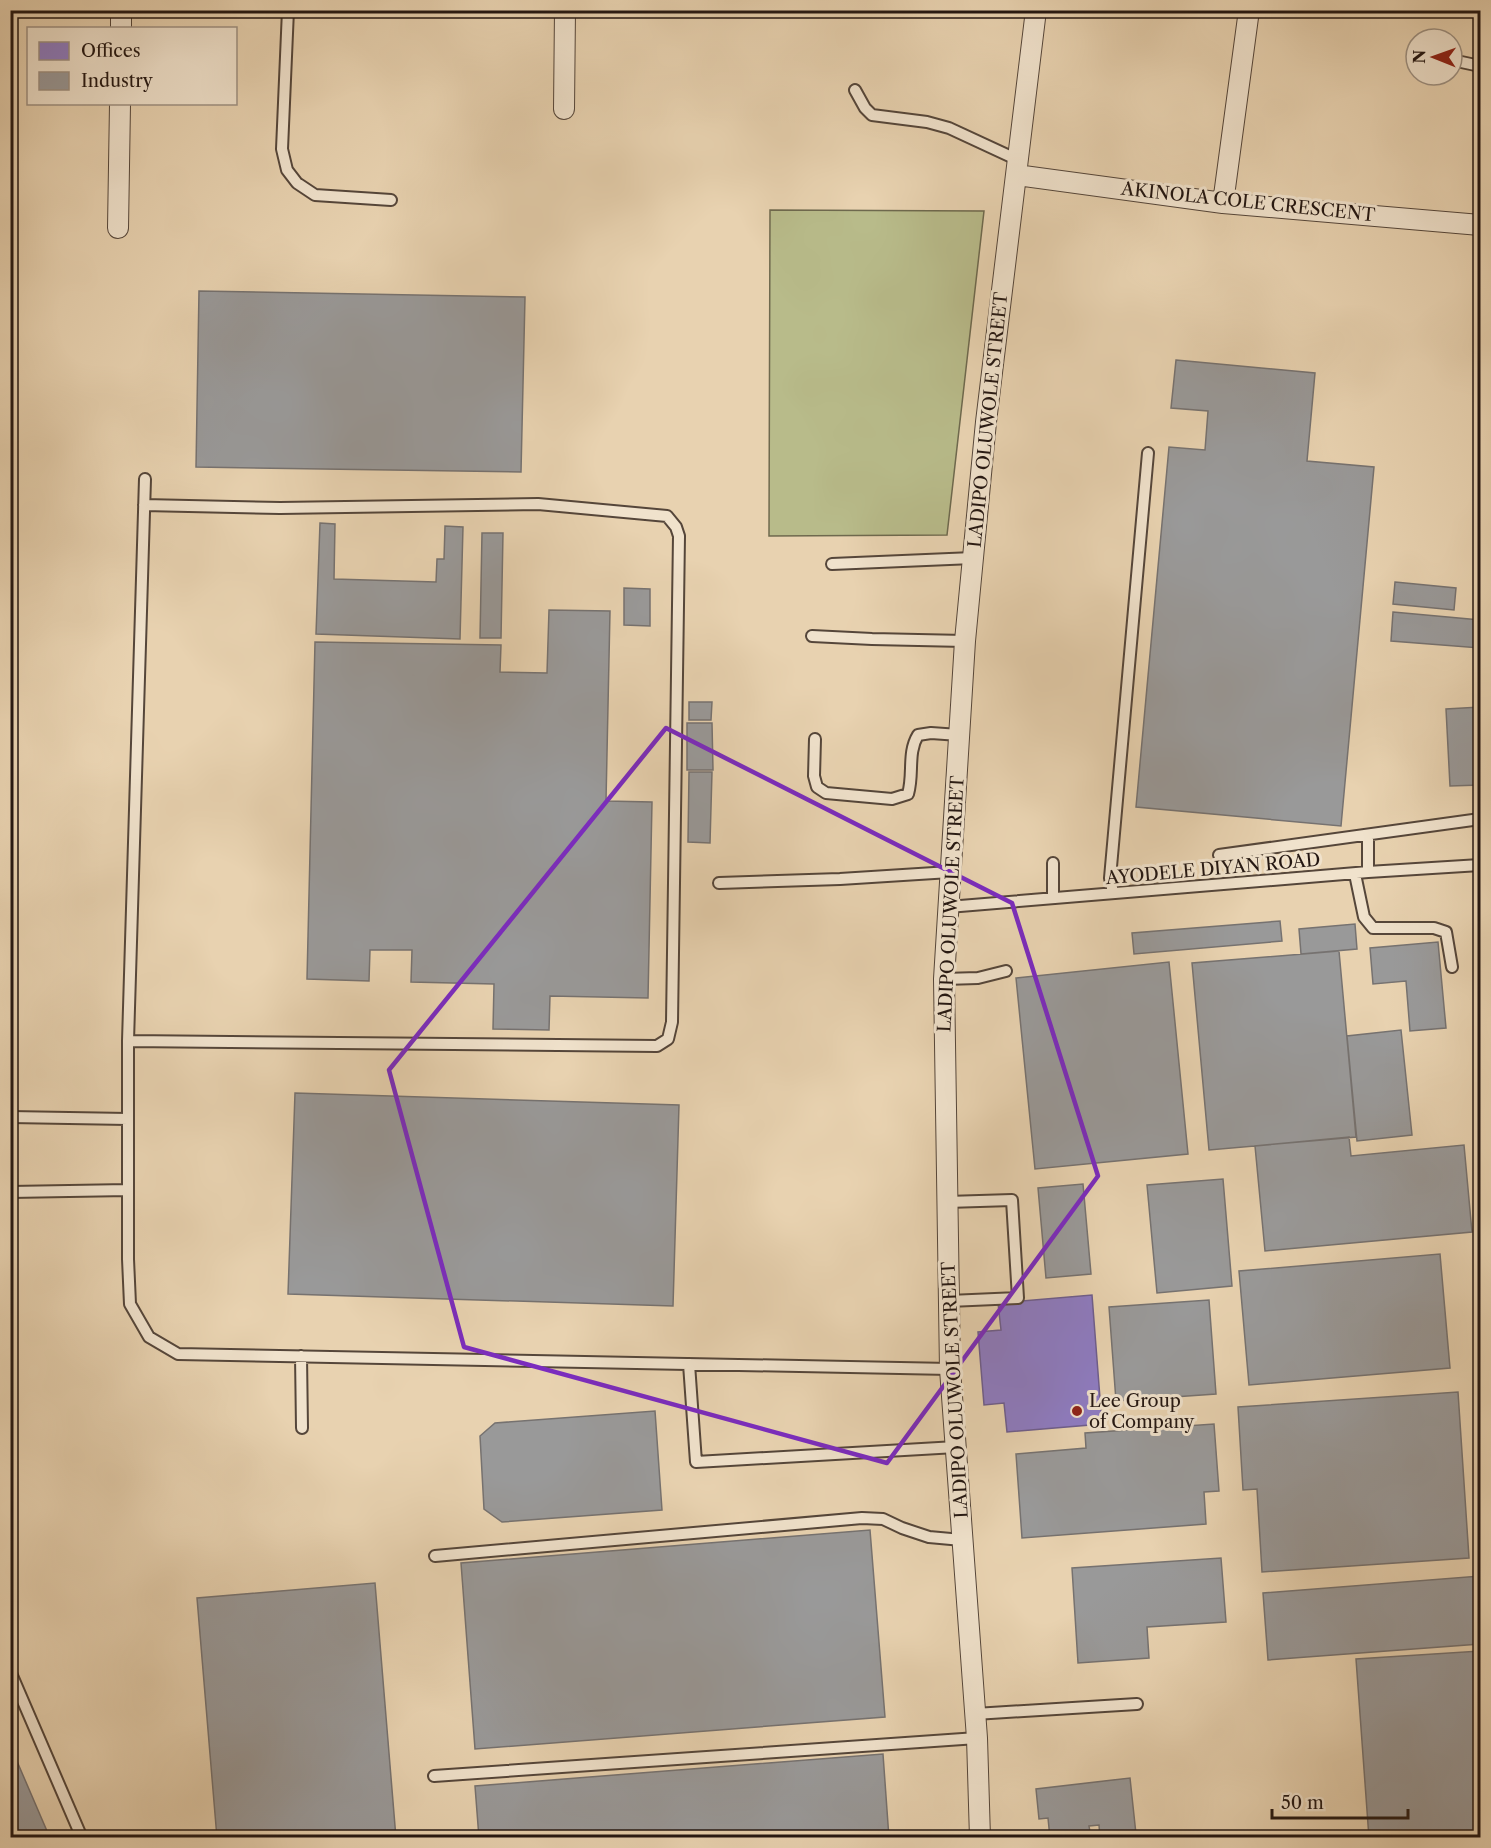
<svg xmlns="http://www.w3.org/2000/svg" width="1491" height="1848" viewBox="0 0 1491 1848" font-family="'Libre Caslon Text',serif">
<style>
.green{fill:#b8bb8a;stroke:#6e694e;stroke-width:1.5}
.offices{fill:#8e7cc3;stroke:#6e5e8e;stroke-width:1.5}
.industry{fill:#999;stroke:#767270;stroke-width:1.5}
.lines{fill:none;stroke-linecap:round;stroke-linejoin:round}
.service-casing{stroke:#55463a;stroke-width:14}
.minor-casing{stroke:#55463a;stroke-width:22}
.service{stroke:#f0e2cc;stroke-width:10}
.minor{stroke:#f0e2cc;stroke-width:20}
.marked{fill:none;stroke:#7b2cbf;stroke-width:4.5;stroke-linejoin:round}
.poi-dot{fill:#8f2418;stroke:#f0e2cc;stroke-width:2}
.labels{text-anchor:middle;stroke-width:6;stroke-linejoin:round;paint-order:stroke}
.street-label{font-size:18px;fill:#241712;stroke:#f0e2cc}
.poi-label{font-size:18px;fill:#241712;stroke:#f0e2cc;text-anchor:start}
</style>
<rect width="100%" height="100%" fill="#e8d2b0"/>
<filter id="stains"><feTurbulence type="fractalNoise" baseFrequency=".00333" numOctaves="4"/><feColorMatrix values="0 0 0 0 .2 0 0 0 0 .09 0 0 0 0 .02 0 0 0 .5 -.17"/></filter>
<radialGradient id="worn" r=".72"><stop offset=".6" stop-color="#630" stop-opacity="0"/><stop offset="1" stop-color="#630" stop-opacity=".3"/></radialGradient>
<path class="green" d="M770,210l214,1 -37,324 -178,1z"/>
<path class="offices" d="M1092,1295l10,129 -95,8 -3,-29 -20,2 -6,-73 23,-2 -3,-27z"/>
<path class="industry" d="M199,291l326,6 -4,175 -325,-5z
M1176,360l139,13 -8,88 67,6 -33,359 -205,-19 33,-360 36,3 3,-39 -37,-3z
M320,523l15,1 -1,55 102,3 1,-23h7l1,-33 18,1 -3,112 -144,-5z
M482,533h21l-2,105h-21z
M1395,582l61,6 -2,22 -61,-6z
M624,588l26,1v37l-26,-1z
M549,610l61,1 -4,190 46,1 -4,196 -98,-2 -1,34 -56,-1 1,-45 -83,-2 1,-32h-42l-1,31 -62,-2 8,-337 186,3 -1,27 47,1z
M1393,612l87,8v28l-89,-7z
M689,702h23l-1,18h-22z
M1480,707v78l-30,1 -4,-77z
M687,723h25l1,47h-26z
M689,772h23l-2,71 -22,-1z
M1280,921l2,20 -148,13 -2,-21z
M1355,924l2,25 -56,5 -2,-25z
M1438,942l8,86 -36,3 -4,-50 -33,3 -3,-36z
M1339,951l17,186 -147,13 -17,-187z
M1169,962l19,192 -153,15 -19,-191z
M1401,1030l11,105 -55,6 -10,-105z
M295,1093l384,12 -6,201 -385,-12z
M1349,1137l2,19 113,-11 8,87 -207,19 -10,-105z
M1223,1179l9,107 -75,7 -10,-108z
M1083,1184l8,90 -45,4 -8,-90z
M1440,1254l10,114 -201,17 -10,-114z
M1209,1300l7,94 -100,7 -7,-94z
M1458,1392l11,166 -207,14 -5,-83 -14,1 -5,-83z
M655,1411l7,99 -160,12 -18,-13 -4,-73 15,-13z
M1214,1424l5,67 -15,1 2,32 -184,14 -6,-84 70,-6 -1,-15z
M870,1530l15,187 -410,32 -14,-186z
M1221,1558l5,64 -79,5 2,31 -71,5 -6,-95z
M1480,1576v68l-212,16 -5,-67z
M375,1583l21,255h-179l-20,-240z
M1480,1651v187h-111l-13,-179z
M10,1745l40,93h-40z
M883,1754l6,84h-410l-4,-52z
M1130,1778l6,56 -36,4 -1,-13 -10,1 2,12h-41l-2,-20 -9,1 -3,-30z"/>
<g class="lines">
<g class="service-casing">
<path id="service" d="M288,10l-6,139 5,21 10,13 18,12 76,5
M828,11v-1
M1452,60l28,6
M855,90l10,18 7,7 55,7 22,6 69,32
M145,479l-17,562v218l2,45 19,33 29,17 772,15
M832,564l141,-6
M812,636l60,3 93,2
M815,739l-1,37 3,11 9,6 66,6 16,-5c6,-20 -1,-41 10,-59l13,-2 28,2
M1219,855l261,-36
M1368,872v-37
M1355,874l9,43 9,11h61l12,4 6,35
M719,883l121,-4 110,-7
M1113,893l-3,-15 38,-425
M1053,898v-35
M948,907l420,-35 112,-7
M944,979l34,-1 28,-7
M128,1041l529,5 11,-7 4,-17 7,-486 -3,-9 -9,-11 -129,-12 -258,4 -136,-3
M10,1117l118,2
M10,1192l118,-2
M947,1202l65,-2 6,98 -69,3
M301,1356l1,72
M689,1364l7,98 260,-15
M435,1556l427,-38 21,1 19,9 27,9 33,3
M10,1671l72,167
M975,1714l162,-10
M434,1776l543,-38"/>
</g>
<g class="minor-casing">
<path id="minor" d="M121,28v-18
M564,109l1,-99
M1016,175l207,28 257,22
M1223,203l26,-193
M118,228l2,-124
M980,1838l-3,-100 -27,-369 -6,-390 21,-338 21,-219 50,-412"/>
</g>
<use href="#service" class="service"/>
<use href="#minor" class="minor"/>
</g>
<path class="marked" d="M666,728l346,175 86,273 -211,287 -423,-116 -75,-277z"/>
<circle class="poi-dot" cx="1077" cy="1411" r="6"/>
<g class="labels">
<g class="street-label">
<text transform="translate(1248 202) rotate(6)" y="6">AKINOLA COLE CRESCENT</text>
<text transform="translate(988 420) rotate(-84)" y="6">LADIPO OLUWOLE STREET</text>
<text transform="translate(1213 869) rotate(-5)" y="6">AYODELE DIYAN ROAD</text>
<text transform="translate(951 904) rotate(-87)" y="6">LADIPO OLUWOLE STREET</text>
<text transform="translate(955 1390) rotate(-93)" y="6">LADIPO OLUWOLE STREET</text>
</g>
<g class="poi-label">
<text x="1089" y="1407">Lee Group<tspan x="1089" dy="21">of Company</tspan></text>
</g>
</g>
<rect width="1491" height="1848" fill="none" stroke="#e8d2b0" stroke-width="36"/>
<rect x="12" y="12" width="1467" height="1824" fill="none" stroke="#241712" stroke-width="3"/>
<rect x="18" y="18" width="1455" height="1812" fill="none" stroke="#241712" stroke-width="1.5"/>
<rect x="27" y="27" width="210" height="78" fill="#f0e2cc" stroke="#9e9182" stroke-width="1.5"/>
<rect x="39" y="42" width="30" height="18" fill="#8e7cc3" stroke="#9e9182" stroke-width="1.5"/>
<text x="81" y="57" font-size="18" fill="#241712">Offices</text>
<rect x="39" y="72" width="30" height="18" fill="#999999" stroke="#9e9182" stroke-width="1.5"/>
<text x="81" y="87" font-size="18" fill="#241712">Industry</text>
<g transform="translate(1434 57) rotate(271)"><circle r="28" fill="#f0e2cc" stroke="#9e9182" stroke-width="1.5"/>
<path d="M0-4.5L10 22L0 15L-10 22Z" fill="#8f2418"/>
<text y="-9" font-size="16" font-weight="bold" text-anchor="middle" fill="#241712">N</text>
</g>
<path d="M1272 1809v9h136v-9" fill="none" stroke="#241712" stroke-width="3"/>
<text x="1281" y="1809" font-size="18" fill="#241712" stroke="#f0e2cc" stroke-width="4.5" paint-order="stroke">50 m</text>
<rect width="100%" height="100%" filter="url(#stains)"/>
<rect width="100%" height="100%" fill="url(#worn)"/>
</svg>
